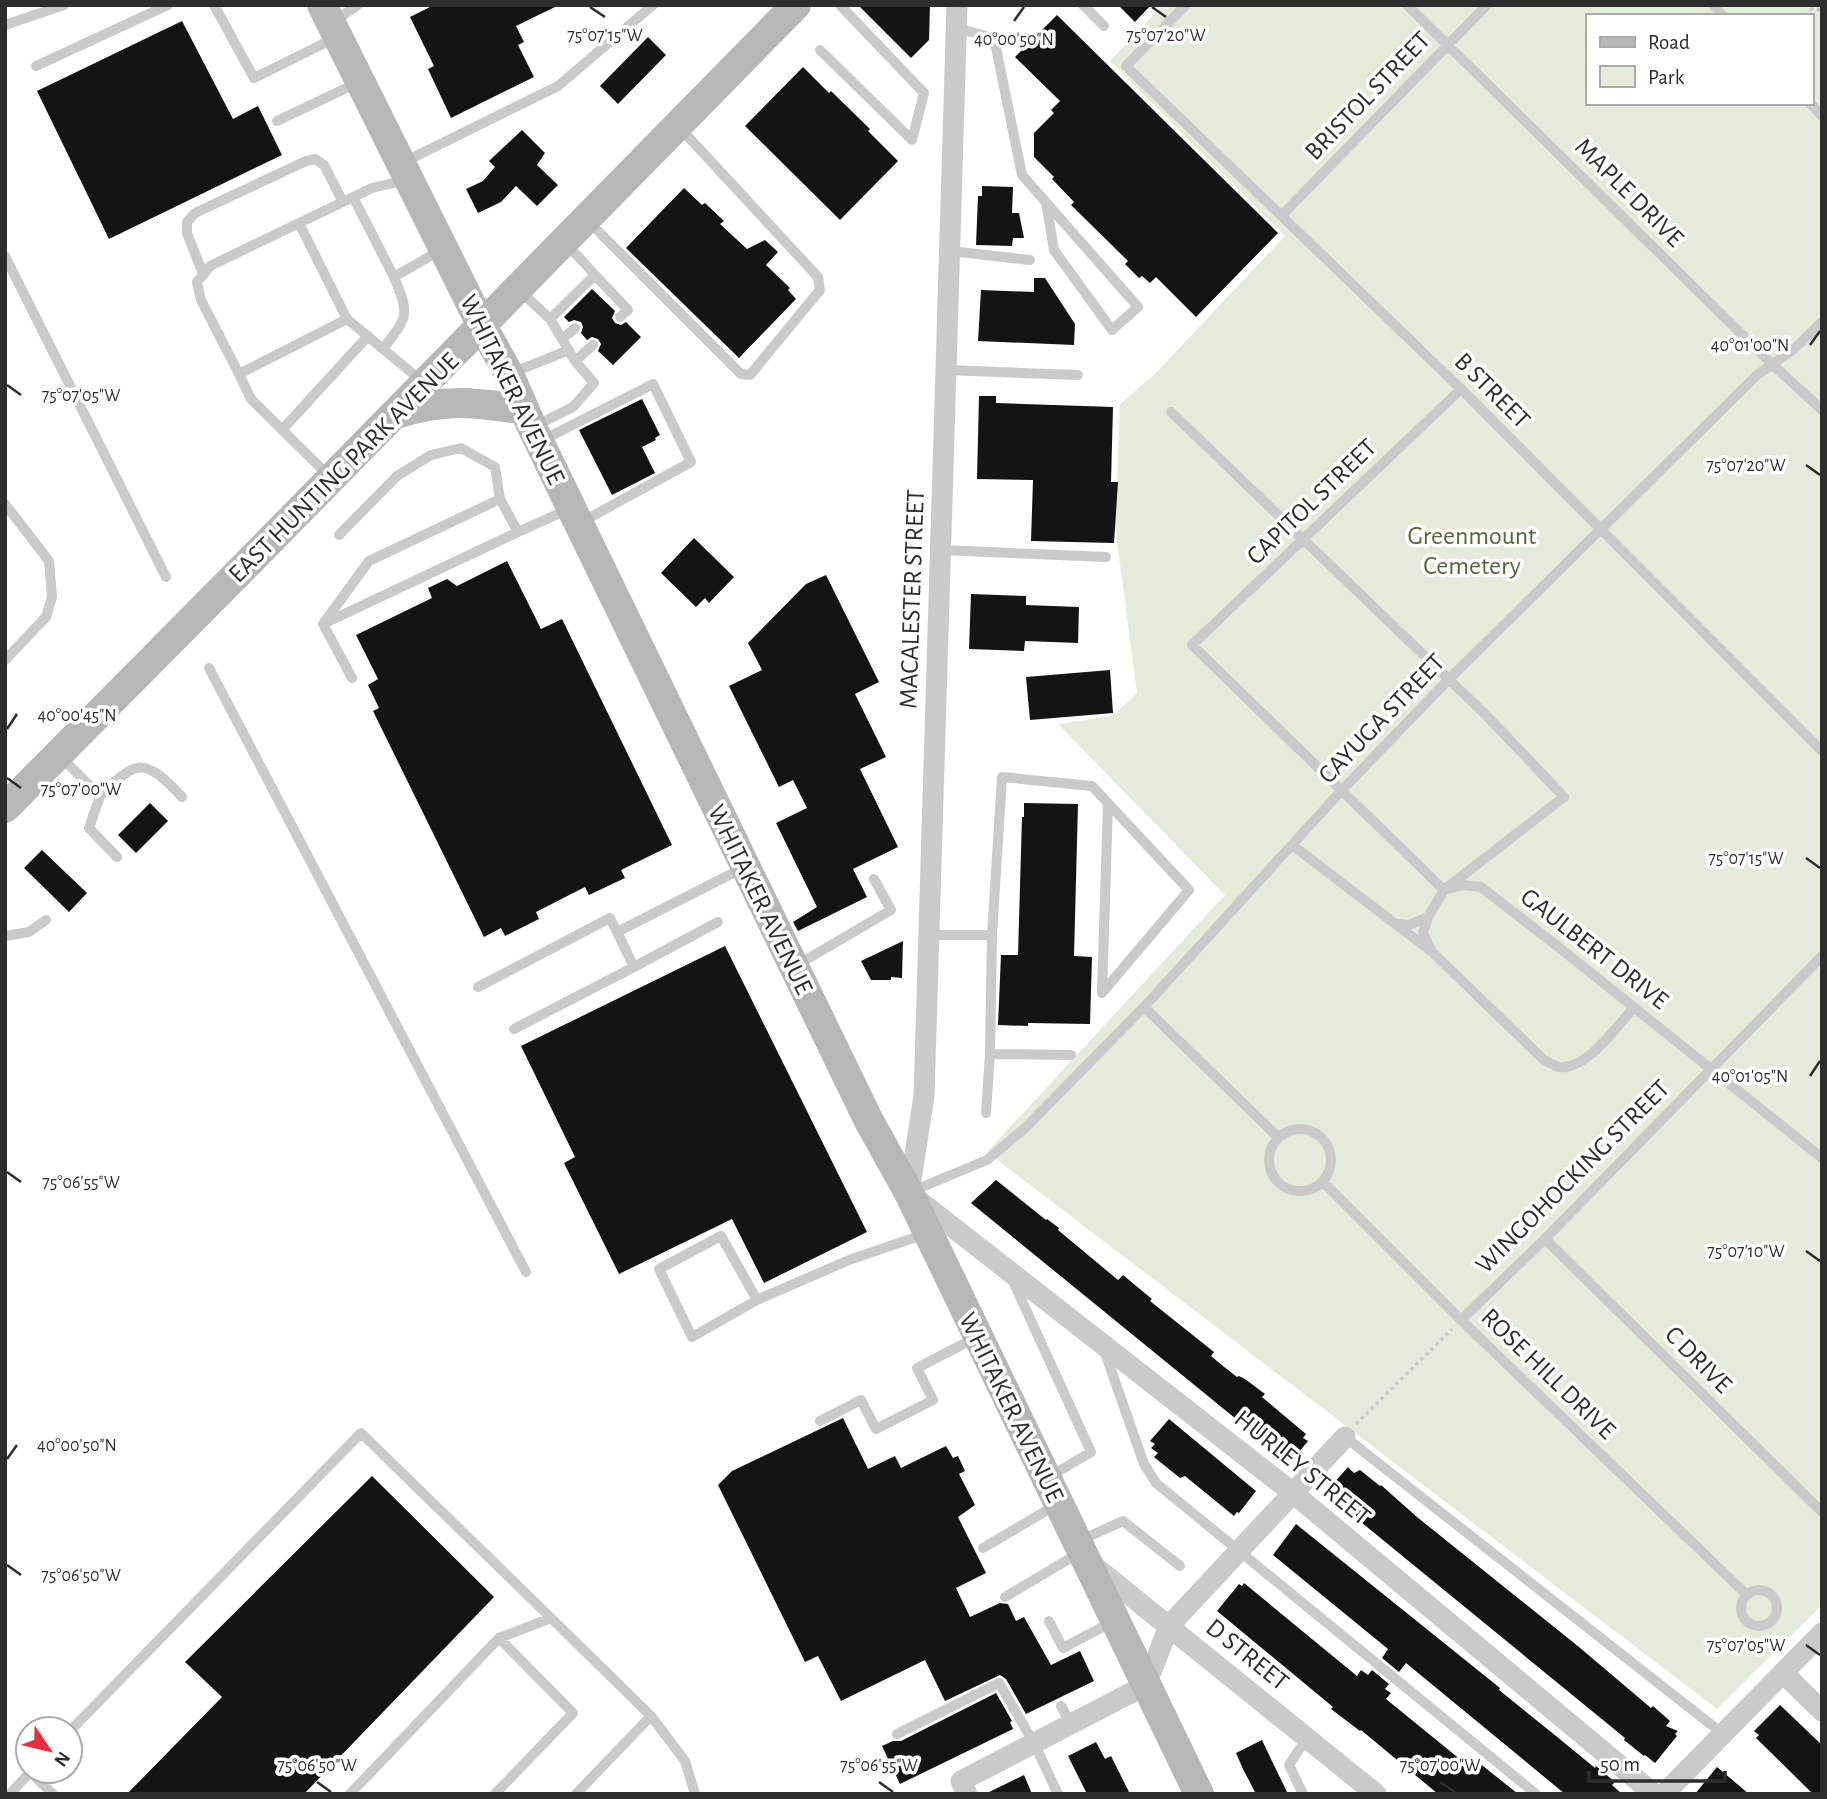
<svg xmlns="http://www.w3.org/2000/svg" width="1827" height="1799" viewBox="0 0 1827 1799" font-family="'Alegreya Sans',sans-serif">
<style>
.green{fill:#e4ebdb;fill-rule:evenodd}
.building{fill:#141414}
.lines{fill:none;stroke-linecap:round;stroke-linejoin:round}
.path{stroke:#cacaca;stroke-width:3.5;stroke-dasharray:3.5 3.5;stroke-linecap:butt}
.service{stroke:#cacaca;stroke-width:10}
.minor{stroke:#cacaca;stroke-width:21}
.secondary{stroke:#b7b7b7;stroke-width:30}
.secondary-bridge{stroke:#b7b7b7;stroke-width:30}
.ticks{fill:none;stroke:#2d2d2d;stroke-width:2.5}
.labels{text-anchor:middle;stroke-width:7;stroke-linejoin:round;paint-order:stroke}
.street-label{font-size:26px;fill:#2d2d2d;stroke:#fff}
.park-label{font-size:26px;fill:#51693b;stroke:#fff}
.ticks-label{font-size:18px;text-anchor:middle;fill:#2d2d2d;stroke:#fff;stroke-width:7;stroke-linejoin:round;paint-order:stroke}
</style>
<rect width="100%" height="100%" fill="#fff"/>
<path class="green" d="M1163,5h659v1600l-105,104 -730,-557 238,-257 -167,-171 55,-8 24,-23 -22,-167 5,-122 34,-29 131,-139 -175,-175zM1587,16h224v87h-224z"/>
<path class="building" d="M434,5h125l-43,21 8,16 -6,3 16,32 -83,41 -23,-49 6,-3 -24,-49z
M858,5h72l-1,35 -18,18z
M1118,5h33l-16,17z
M1057,15l221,218 -82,84 -40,-40 -6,6 -8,-7 -3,2 -14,-14 3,-3 -57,-56 3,-3 -22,-23 2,-2 -20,-20v-24l20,-20 -3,-3 9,-9 -45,-44 10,-10 -3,-3 12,-12 3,3z
M182,21l51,98 25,-13 24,49 -173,84 -72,-148z
M648,37l18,18 -48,49 -18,-18z
M803,67l26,26 2,-2 39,38 -2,2 30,30 -58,59 -95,-94z
M522,130l23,23 -8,12 21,20 -21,21 -21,-20 -15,16 -23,11 -12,-24 17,-8 12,-14 -6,-6z
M982,186l31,1 -1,26h7l5,25h-11l-1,8 -36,-1 2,-49h4z
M684,188l18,17 3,-2 19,18 -4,3 27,25 18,-9 13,12 -12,13 24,23 -2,2 8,9 -57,59 -113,-110z
M1034,278h11l30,46 -1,21 -96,-4 3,-51 53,2z
M592,289l23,22 -3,7 3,5 6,2 5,-3 15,15 -28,28 -15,-14 3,-7 -3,-5 -6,-2 -5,3 -6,-7 2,-6 -2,-5 -7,-2 -5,2 -5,-5z
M979,396h17v7l117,4 -2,75h7l-4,61 -83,-2 2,-61 -56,-1z
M642,399l18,36 -5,3 1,2 -14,7 13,26 -43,22 -33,-65z
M694,538l40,39 -25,26 -4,-5 -9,9 -35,-34z
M507,561l34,68 21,-10 110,226 -51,25 4,8 -36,17 -4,-8 -49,25 3,7 -34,17 -4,-8 -17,9 -111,-226 6,-3 -11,-23 10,-6 -22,-44 76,-37 -4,-10 19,-9 10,7z
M826,575l53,107 -24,12 31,63 -26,12 38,78 -45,22 14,28 -69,34 -5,-9 24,-15 -41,-84 31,-15 -14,-28 -14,7 -50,-101 33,-16 -14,-27 58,-59z
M971,594l55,2v9l53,2 -1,36 -53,-2 -1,10 -55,-2z
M1110,670l3,43 -83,7 -4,-43z
M150,803l18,18 -32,32 -18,-18z
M1024,803l54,1 -4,152 18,1 -2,67 -62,-1v3l-30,-1 3,-70h17l4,-138h2z
M42,850l45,43 -18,19 -45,-44z
M903,941l-1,37 -11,-1v3h-20l-10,-19z
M725,946l142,286 -103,51 -32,-64 -113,55 -55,-111 11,-6 -54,-111z
M996,1180l50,40 1,-1 12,9 -1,2 60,50 5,-5 29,24 -2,2 64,51 -3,4 12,10 14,11 2,-1 6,3 20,15 -3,3 44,37 -3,4 5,3 -18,22 -319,-260z
M843,1418l25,51 27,-13 6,12 45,-22 7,12 5,-2 7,15 -6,3 16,31 -17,12 28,56 -30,15 14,29 30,-14 8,1 8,17 8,-4 27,48 29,-14 14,30 -68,33 -20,-35 -6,-4 -55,26 -20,-41 -84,41 -23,-45 -13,6 -87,-177 14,-14z
M1169,1419l87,72 -17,22 -2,-1 -3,4 -49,-40 -5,2 -26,-21 4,-4 -7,-5 4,-4 -5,-3z
M1348,1467l6,6 6,-3 20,16 1,-1 36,32 162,130 72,61 2,-2 17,15 -4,5 12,5 -3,3 2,2 -22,27 -10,-8 -1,1 -20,-16 1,-2 -291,-238 -8,-8z
M372,1476l122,121 -190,197h-177l95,-97 -37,-35z
M1296,1524l204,164 -1,2 57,46 39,32 1,-2 19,16 -3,3 10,9h-57l-159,-131 -7,9 -17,-14 6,-9 -115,-94z
M1244,1583l113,93 4,-6 7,5 4,-5 17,14 -4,5 6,4 -5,6 86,70 6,-7 40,32h-80l-77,-64 -1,1 -29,-22 2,-2 -116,-96 22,-27 3,2z
M996,1693l16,28 -2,1 3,7 -113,55 -18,-38 11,-5h8z
M1780,1705l42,40v49h-9l-57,-56 3,-3 -5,-4z
M1262,1740l9,19 17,35h-32l-13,-25 -7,-16z
M1096,1742l9,17 6,-3 19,38h-43l-19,-38z
M1717,1767l32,27h-54z
M1024,1775l8,19h-47z"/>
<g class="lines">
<path class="path" d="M1806,16l6,-7 10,1
M1356,1424l96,-95"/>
<path class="service" d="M214,5l40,73 83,-41
M1083,5l21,21
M1186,5l-60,61 335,323 361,362
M1407,5l365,359 50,46
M1713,5l10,11
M334,21l24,-16
M5,25l59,-20
M956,28l38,10 28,137 116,132 -26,23 -58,-80 -8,-48
M820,50l92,90 12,-47 -84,-88
M36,66l132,-61
M1810,103l12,13
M277,121l80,-38
M404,162l154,-76 95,-81
M353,197l41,80
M1281,216l206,-211
M587,220l154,154 9,1 70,-85 -2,-13 -138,-149
M299,223l48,96 77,64
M950,251l80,9
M5,256l161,321
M203,274l-16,-41v-11l8,-9 111,-52 9,-2 9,6 19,37
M595,275l33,35 -8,7
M519,290l31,29 45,-44 -30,-33
M347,319l-108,55 -38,-74 -4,-18 13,-16 162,-78 34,-8
M562,339l13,-11
M383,349c25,-33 27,-33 11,-72l47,-27
M575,361l18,-16
M946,370l132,5
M239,374l12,25 80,79
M509,374l60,-24
M1461,389l-269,256 252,245 20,-5 17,2 85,66 256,205
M1171,412l316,304 77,81 -120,93 -16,27 -5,16 9,19 112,108c4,2 10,6 15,7 27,4 57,-40 74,-58
M535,426l38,-19 21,-24 -19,-22 -25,-42
M282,430l86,-94
M541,441l112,-57 38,78 -111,61
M5,504l44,57 3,36 -6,20 -41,43
M518,532l51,-23
M339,535l58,-59 34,-21 30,-7 34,19 5,32
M941,550l165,7
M323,624l195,-92 -18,-33 -131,62 -46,63 29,54
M209,668l317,604
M60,756l40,40 -11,32 28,29
M100,796c38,-38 45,-38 82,1
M1292,845l139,106
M1398,924l11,1 19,-8
M929,935h63l10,-158 90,9 97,104 -87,103
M992,935l-2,119 81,1
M5,936l24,-4 17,-12
M797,965l94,-55 -17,-31
M634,967l84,-45
M478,987l132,-69 7,14
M1102,993l6,-190
M1144,1007l134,130
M514,1029l120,-62 -17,-35 126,-64
M986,1113l4,-59
M1269 1160a31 31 0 1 1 62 0a31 31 0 1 1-62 0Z
M1323,1182l138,138 286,275
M910,1192l77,-32 37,-31 120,-122 198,-217 107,-111 308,-304 37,-26 28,-27
M1545,1239l277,273
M1012,1279l79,173 -42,25
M757,1300l-65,37 -33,-68 62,-33 36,64 92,-40 76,-26
M1461,1320l84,-81 277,-283
M1104,1350l40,114 12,19 380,311
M820,1421l41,-21 15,29 57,-29 -16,-32 58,-30
M1345,1437l378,297
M1079,1541l44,-20 57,45
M983,1548l73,-43
M1741 1608a18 18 0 1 1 36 0a18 18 0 1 1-36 0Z
M1005,1597l74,-44
M551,1618l100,98 34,45 10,33
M1049,1621l14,27 49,-26
M1061,1706l10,18
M70,1731l291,-298 190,185 -52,20 -149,156
M897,1734l102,-51 35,60 24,51
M30,1772l23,22
M10,1794l21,-23
M495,1794l78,-81 -74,-75
M576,1794l75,-78
M1303,1794l-14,-29 18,-27"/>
<path class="minor" d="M957,5l-33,1091 -15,97 384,300 361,301
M1089,1562l287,232
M1783,1673l39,38
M967,1794l-6,-13 185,-96 23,-59 176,-189
M1664,1794l158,-161"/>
<path class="secondary" d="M322,5l160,321 27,48 23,53 337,694 40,72 290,601
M396,414c50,-16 78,-12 129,-4
M251,560l545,-555
M5,808l131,-132"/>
<path class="secondary-bridge" d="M136,676l115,-116"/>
</g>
<path class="ticks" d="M590,7l15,10M1152,7l14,10M1014,21l10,-14M1810,345l10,-14M7,385l14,10M1806,465l14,10M7,729l10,-15M7,778l14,10M1806,858l14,10M1810,1076l10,-15M7,1172l14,10M1806,1251l14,10M7,1459l10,-14M7,1565l14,10M1806,1645l14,10M317,1782l14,10M879,1782l14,10M1440,1782l15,10"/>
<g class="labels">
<g class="street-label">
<text transform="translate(1367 95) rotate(-46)" y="9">BRISTOL STREET</text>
<text transform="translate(1630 192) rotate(45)" y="9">MAPLE DRIVE</text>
<text transform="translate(513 389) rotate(64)" y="9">WHITAKER AVENUE</text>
<text transform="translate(1493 390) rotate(45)" y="9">B STREET</text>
<text transform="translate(343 467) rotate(-45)" y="9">EAST HUNTING PARK AVENUE</text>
<text transform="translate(1311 501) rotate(-44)" y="9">CAPITOL STREET</text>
<text transform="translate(911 599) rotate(-88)" y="9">MACALESTER STREET</text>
<text transform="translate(1381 718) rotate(-46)" y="9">CAYUGA STREET</text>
<text transform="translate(761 899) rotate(64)" y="9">WHITAKER AVENUE</text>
<text transform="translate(1595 948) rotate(38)" y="9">GAULBERT DRIVE</text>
<text transform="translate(1572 1176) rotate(-45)" y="9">WINGOHOCKING STREET</text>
<text transform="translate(1699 1359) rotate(45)" y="9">C DRIVE</text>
<text transform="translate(1549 1373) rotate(44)" y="9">ROSE HILL DRIVE</text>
<text transform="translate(1012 1407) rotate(64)" y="9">WHITAKER AVENUE</text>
<text transform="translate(1303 1467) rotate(39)" y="9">HURLEY STREET</text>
<text transform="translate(1248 1654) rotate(39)" y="9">D STREET</text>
</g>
<g class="park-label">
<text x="1472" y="544">Greenmount<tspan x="1472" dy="30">Cemetery</tspan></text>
</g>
</g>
<g class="ticks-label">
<text x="605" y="41">75°07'15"W</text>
<text x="1166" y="41">75°07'20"W</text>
<text x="1014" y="45">40°00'50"N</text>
<text x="1750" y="351">40°01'00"N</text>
<text x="81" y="401">75°07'05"W</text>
<text x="1746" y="471">75°07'20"W</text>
<text x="77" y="721">40°00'45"N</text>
<text x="81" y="795">75°07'00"W</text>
<text x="1746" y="864">75°07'15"W</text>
<text x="1750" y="1082">40°01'05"N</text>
<text x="81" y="1188">75°06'55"W</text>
<text x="1746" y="1257">75°07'10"W</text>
<text x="77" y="1451">40°00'50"N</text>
<text x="81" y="1581">75°06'50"W</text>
<text x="1746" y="1651">75°07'05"W</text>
<text x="317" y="1771">75°06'50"W</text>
<text x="879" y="1771">75°06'55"W</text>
<text x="1440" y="1771">75°07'00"W</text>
</g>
<rect width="1827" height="1799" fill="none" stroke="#2d2d2d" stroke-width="14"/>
<rect x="1586" y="14" width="228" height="91" fill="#ffffff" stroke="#ababab" stroke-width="2"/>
<rect x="1600" y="37" width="35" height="10" fill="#b7b7b7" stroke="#ababab" stroke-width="2"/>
<text x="1648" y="49" font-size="21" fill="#2d2d2d">Road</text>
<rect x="1600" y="66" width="35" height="21" fill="#e4ebdb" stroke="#ababab" stroke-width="2"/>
<text x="1648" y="84" font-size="21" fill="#2d2d2d">Park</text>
<g transform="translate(49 1750) rotate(125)"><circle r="33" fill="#ffffff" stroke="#ababab" stroke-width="2"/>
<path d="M0-5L12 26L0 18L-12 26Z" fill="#e62e3d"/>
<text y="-10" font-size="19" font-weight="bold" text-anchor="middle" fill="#2d2d2d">N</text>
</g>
<path d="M1589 1771v10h136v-10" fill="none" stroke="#2d2d2d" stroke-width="3.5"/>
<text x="1600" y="1771" font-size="21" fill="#2d2d2d" stroke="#ffffff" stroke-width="5" paint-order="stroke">50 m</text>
</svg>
